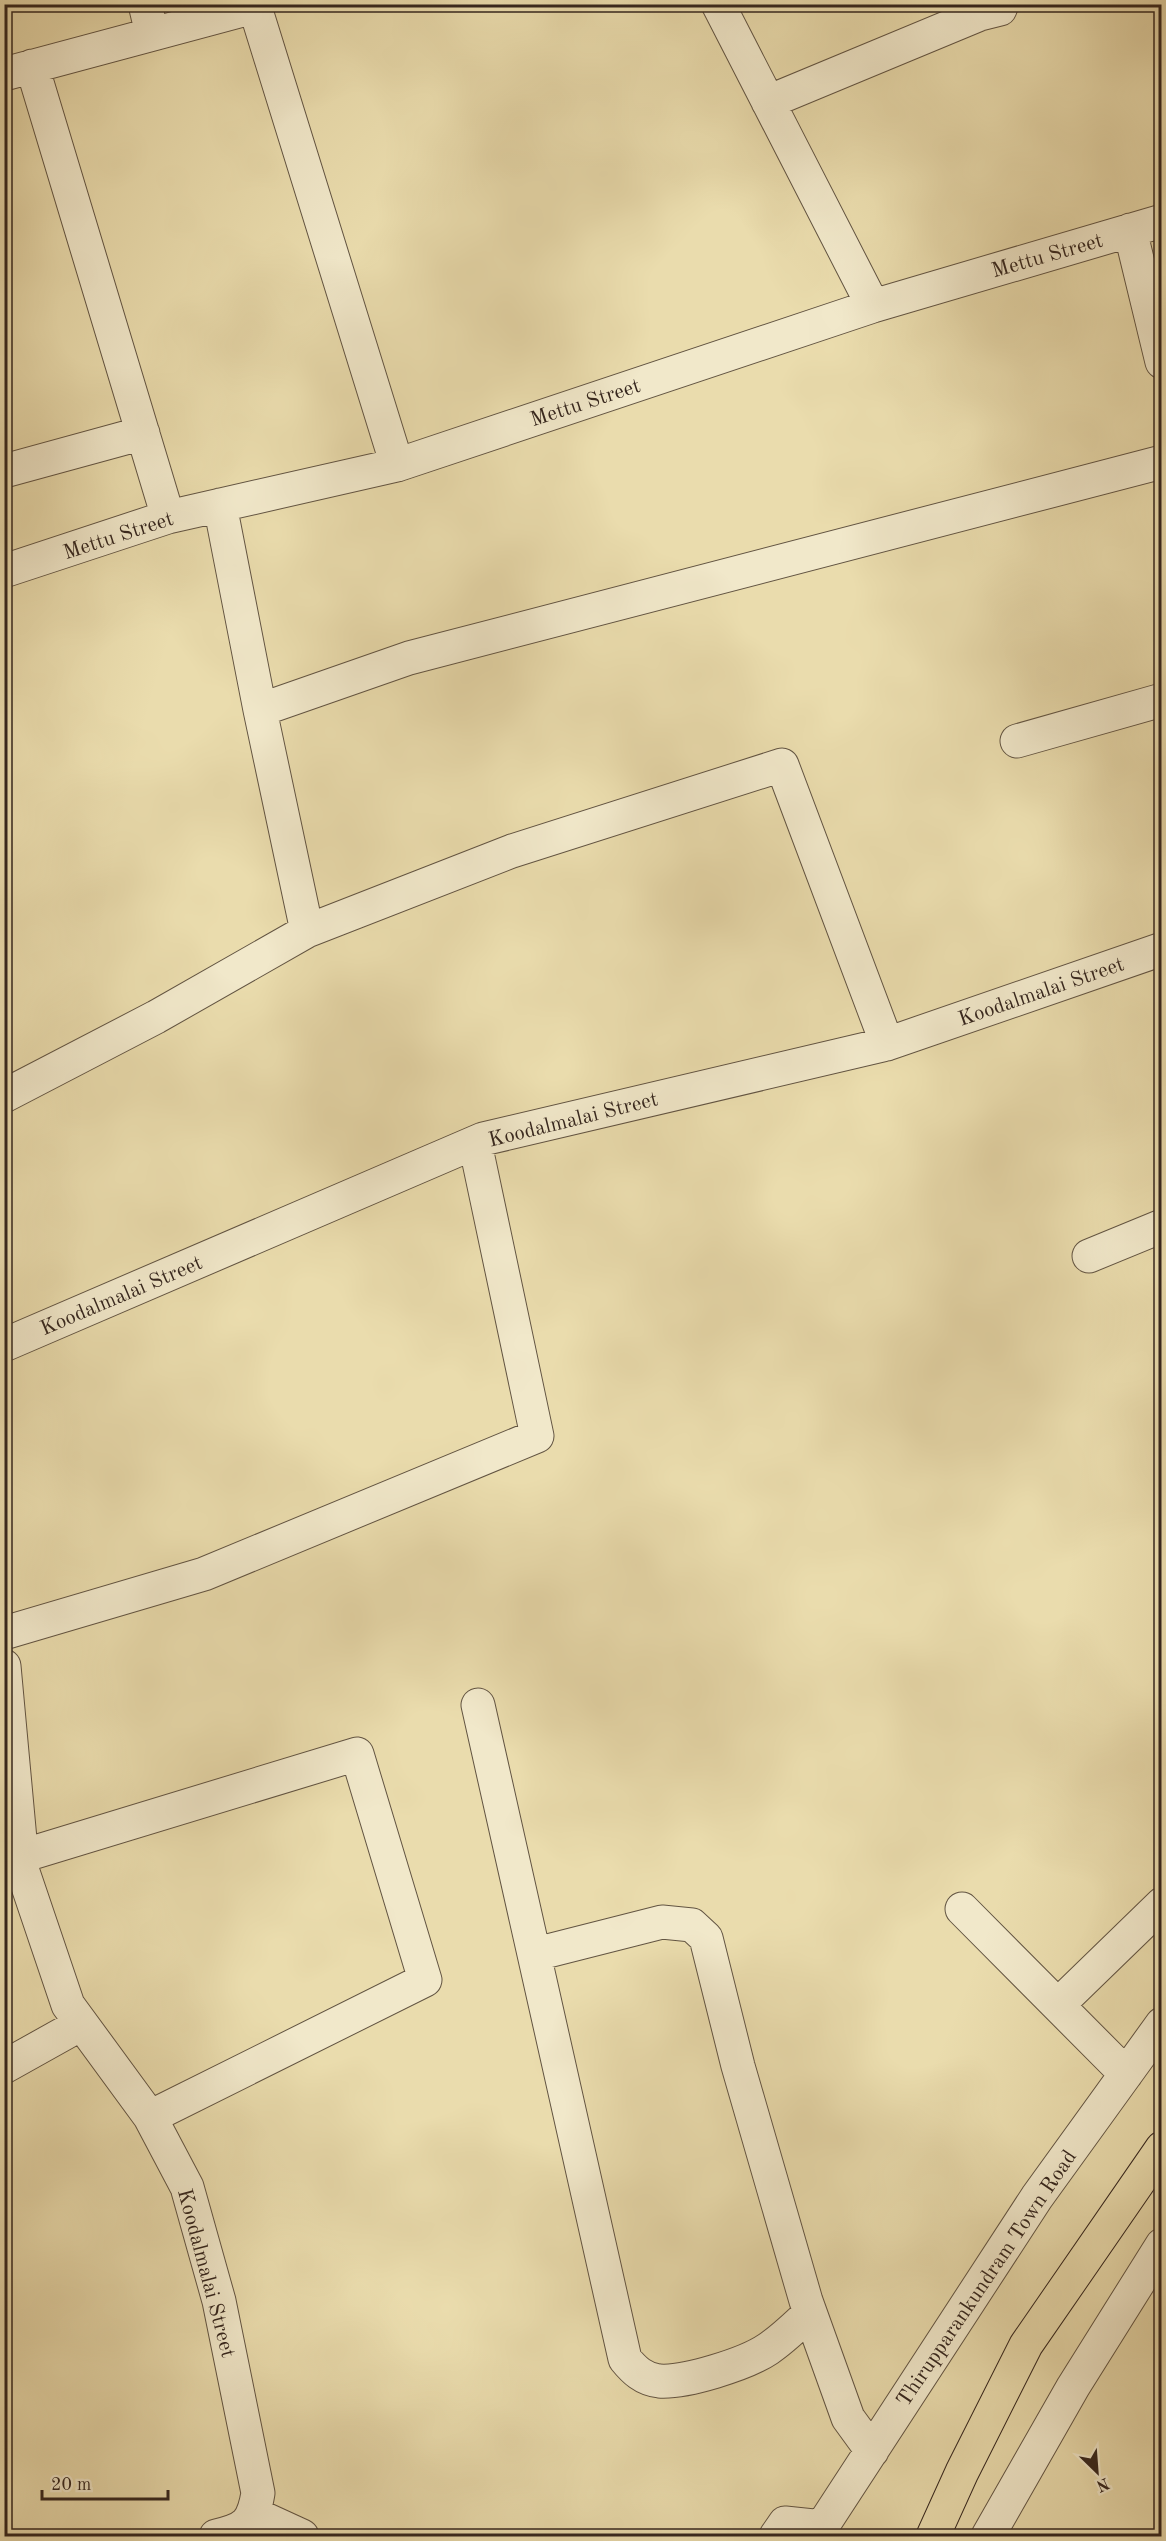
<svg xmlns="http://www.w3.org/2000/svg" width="1166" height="2541" viewBox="0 0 1166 2541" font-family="'Old Standard TT',serif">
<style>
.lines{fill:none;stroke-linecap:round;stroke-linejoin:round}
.minor-casing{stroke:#625442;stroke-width:35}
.major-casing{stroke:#35261e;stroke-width:35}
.minor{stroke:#f1e8ca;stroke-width:33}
.major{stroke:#eadcad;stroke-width:33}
.labels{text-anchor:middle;stroke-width:5;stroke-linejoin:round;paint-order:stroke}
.street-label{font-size:21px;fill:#35261e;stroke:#f1e8ca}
</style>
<rect width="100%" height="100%" fill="#eadcad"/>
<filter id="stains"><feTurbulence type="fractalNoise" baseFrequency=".00333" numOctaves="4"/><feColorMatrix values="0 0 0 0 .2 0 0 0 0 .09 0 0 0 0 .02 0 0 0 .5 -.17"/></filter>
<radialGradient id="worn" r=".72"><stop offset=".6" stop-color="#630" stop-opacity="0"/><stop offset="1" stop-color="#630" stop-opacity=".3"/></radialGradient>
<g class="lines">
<g class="minor-casing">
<path id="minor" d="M145,4l7,30
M254,4l143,461
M718,4l155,302
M32,66l136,451
M4,74l250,-67
M768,102l212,-88 20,-5 2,-5
M1130,230l32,132
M4,471l139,-38
M220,505l40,205 47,221
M4,571l164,-54 229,-52 476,-159 289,-85
M260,710l149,-52 753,-196
M1017,741l145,-41
M4,1096l152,-79 151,-86 205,-80 270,-86 105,279
M1089,1256l73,-30
M4,1345l479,-206 404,-95 275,-95
M4,1633l200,-59 333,-138 -62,-293
M4,1666l19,206 45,133 82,112 37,70 32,114 39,192c-5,30 -12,36 -42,43
M478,1705l147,654c9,11 18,20 34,22 26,2 87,-17 109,-32 15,-10 29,-24 42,-36
M22,1856l335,-102 68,226 -275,137
M962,1909l164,165
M536,1954l126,-32 30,3 14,13 32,128 68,235 42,117 24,33
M1058,2005l104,-101
M4,2067l77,-43
M254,2514l48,22
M776,2536l9,-13 38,4
M816,2536l221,-339 125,-173
M988,2536l85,-149 89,-142"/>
</g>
<g class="major-casing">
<path id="major" d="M933,2536l29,-64 64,-127 136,-197"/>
</g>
<use href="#minor" class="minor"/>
<use href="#major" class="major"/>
</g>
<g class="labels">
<g class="street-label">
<text transform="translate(1047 255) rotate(-16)" y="7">Mettu Street</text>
<text transform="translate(585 402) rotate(-18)" y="7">Mettu Street</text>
<text transform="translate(118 535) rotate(-18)" y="7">Mettu Street</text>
<text transform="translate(1041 991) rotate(-19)" y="7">Koodalmalai Street</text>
<text transform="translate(573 1119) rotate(-14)" y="7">Koodalmalai Street</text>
<text transform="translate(121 1295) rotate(-23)" y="7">Koodalmalai Street</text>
<text transform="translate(207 2273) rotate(75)" y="7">Koodalmalai Street</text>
<text transform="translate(986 2278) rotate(-56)" y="7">Thirupparankundram Town Road</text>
</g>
</g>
<rect width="1166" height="2541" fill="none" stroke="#eadcad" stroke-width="24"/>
<rect x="6" y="6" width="1154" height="2529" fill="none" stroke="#35261e" stroke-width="3"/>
<rect x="12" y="12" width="1142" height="2517" fill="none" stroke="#35261e" stroke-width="1.5"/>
<g transform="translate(1097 2472) rotate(155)" stroke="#f1e8ca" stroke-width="4.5" paint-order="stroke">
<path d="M0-4.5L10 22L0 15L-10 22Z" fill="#35261e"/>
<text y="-9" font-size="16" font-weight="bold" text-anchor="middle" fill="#35261e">N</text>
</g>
<path d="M42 2490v9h126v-9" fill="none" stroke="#35261e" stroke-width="3"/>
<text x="51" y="2490" font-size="18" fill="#35261e" stroke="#f1e8ca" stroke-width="4.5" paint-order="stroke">20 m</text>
<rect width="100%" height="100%" filter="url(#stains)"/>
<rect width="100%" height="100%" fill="url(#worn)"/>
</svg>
